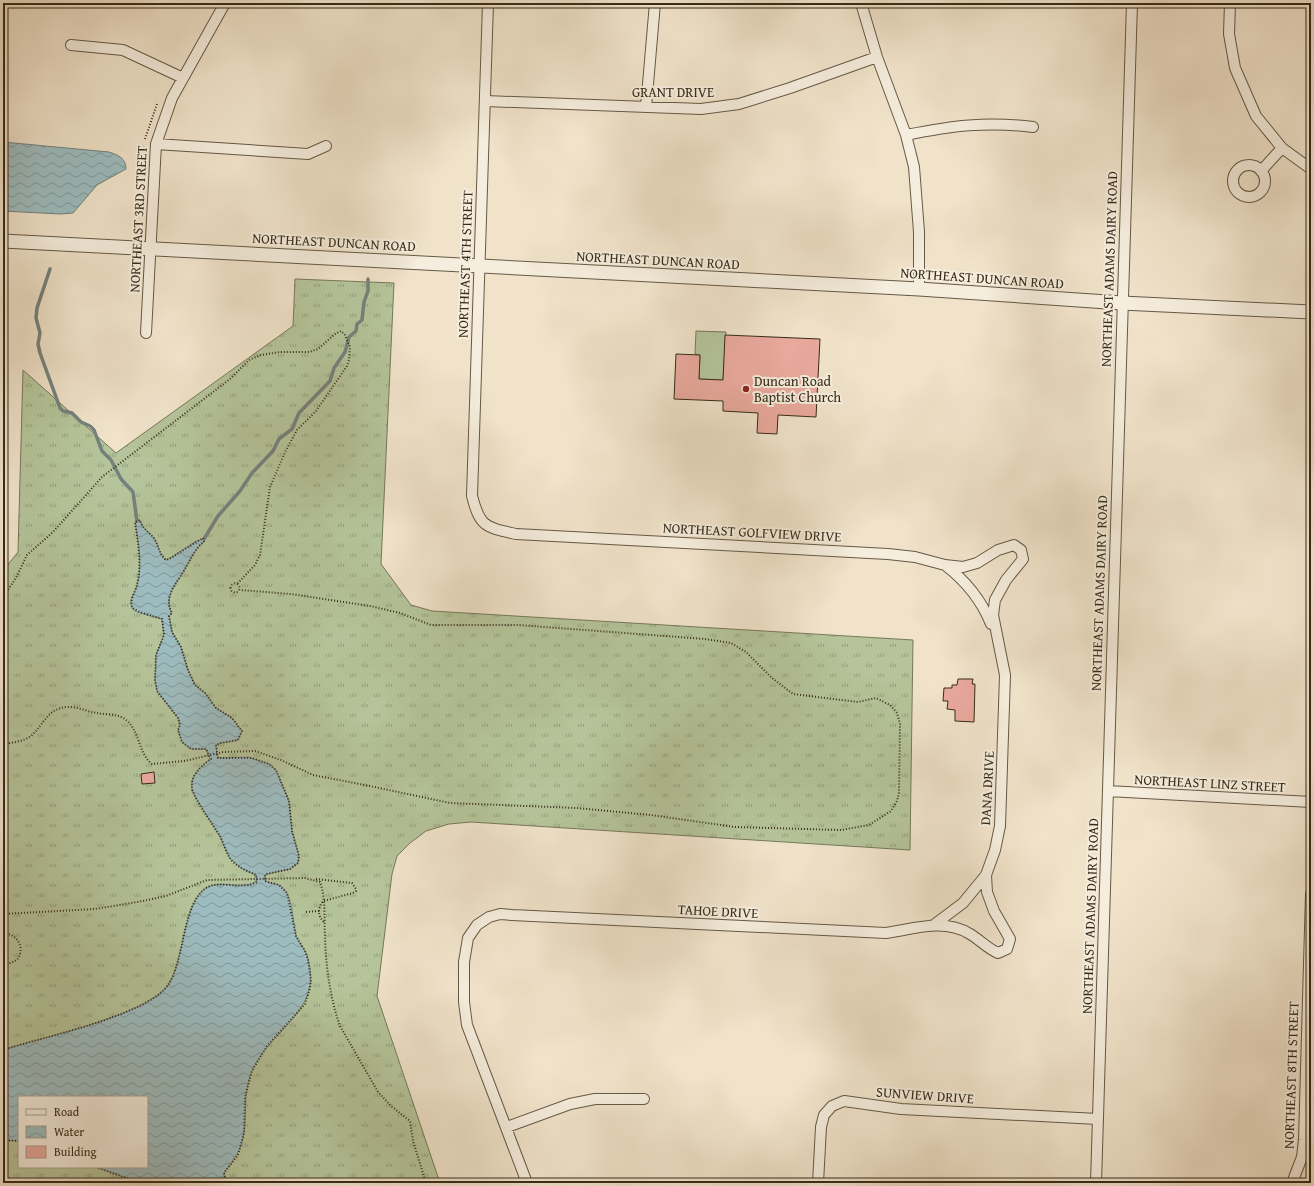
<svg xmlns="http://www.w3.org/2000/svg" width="1314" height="1186" viewBox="0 0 1314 1186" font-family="'Gentium Book Plus',serif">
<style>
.grass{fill:url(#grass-tufts);stroke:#76785a;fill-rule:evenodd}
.green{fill:#b5c49a;stroke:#76785a}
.water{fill:url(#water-waves);stroke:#74827d}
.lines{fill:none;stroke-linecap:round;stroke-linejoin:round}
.stream{stroke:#74827d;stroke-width:3.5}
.building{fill:#e9a99d;stroke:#372b19}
.minor-casing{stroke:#655945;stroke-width:12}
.tertiary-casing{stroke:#655945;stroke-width:15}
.path{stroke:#372b19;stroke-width:2;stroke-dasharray:1 2;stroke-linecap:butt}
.minor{stroke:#f5eddd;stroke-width:10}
.tertiary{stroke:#f5eddd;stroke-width:13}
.poi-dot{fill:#8f2418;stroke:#f5eddd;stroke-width:1.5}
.labels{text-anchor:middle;stroke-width:4;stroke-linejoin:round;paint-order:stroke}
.street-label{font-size:14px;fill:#372b19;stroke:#f5eddd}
.poi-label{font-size:14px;fill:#372b19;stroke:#f5eddd;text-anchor:start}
</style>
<defs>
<pattern id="grass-tufts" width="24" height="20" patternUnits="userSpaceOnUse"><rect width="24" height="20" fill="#b5c49a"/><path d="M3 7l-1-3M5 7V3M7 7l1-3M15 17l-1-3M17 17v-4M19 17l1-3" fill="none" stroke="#949f7d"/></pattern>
<pattern id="water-waves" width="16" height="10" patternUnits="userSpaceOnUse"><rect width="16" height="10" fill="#9dbcbf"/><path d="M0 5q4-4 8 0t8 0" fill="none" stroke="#81999a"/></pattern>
</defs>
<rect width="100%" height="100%" fill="#f0e3ca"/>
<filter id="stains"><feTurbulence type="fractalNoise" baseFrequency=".005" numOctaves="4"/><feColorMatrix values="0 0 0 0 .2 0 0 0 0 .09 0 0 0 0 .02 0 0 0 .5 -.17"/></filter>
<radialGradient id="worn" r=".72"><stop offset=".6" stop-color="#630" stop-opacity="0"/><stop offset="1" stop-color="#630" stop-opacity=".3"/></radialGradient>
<path class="grass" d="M295,279l99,4 -13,281 30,41 21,6 481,29 -3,210 -439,-28 -22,2 -23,7 -16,12 -13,13 -5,18 -15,122 63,187h-437v-612l15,-19 5,-182 93,83 177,-127zM19,1097h128v70h-128z"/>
<path class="green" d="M696,331l30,1 -3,48 -24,-1 1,-24 -5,-1z"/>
<path class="water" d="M3,142l106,10c9,3 17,6 17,17l-29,16 -24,28 -13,1 -57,-3z
M140,520c2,9 10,12 15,20 4,7 4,14 11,20l3,-1 27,-18 8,-2v3c-8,5 -13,17 -18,25 -7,14 -24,29 -14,46l-3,3 3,16 9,15 7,23 7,15 10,8 11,15 16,10 10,13 -4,9 -17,3 -5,2 1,11 3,2 28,-1 21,7 7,6 13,31 3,30 7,25 -1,7 -8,6 -23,5 -2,1v6c5,3 10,2 14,4 15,8 13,36 17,50 1,6 6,10 9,16 3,5 4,12 5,17 7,47 -44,66 -59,105 -8,22 -4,38 -7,60 -2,17 -11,27 -20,40l2,10 -11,-2 -5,2h-62l-25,-6 -27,-10h51v-70h-128v44l-16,-1v-90c39,-13 143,-34 165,-65 17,-25 14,-81 38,-97 14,-9 37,3 51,-7l-1,-6 -14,-6 -12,-11 -10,-21 -28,-46c-2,-15 7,-23 18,-32l-4,-10h-15l-9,-7 -4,-12 2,-5 -2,-7 -21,-27 -2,-11 1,-25 8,-20 -2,-16c-6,-2 -26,-6 -29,-10 -6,-7 2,-16 4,-23 6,-20 1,-44 -2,-64z"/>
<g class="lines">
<path class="stream" d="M50,269l-13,39 -1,10 4,15 -2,11 2,9 20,55 3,3 9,2 9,9 9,4 4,4 8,21 9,9 10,19 12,13 4,29
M204,539l14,-23 22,-25 12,-18 21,-22 6,-12 13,-10 7,-16 31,-32 4,-13 11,-16 4,-15 7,-6 1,-7 5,-4 2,-18 4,-11v-12"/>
</g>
<path class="building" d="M725,335l95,4 -4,78 -38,-2 -1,19 -20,-1 1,-20 -35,-2v-10l-49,-2 2,-45 24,1 -1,24 24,1z
M958,679h15l-1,5h3l-1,38 -19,-1v-11l-8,-1 1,-8h-5l1,-13h8v-3h5z
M154,772l1,11 -13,1 -1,-10z"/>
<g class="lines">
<g class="minor-casing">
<path id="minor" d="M488,3l-16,493c8,31 13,31 44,38l372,20 27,3 30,8 18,2 14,-4 21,-13 16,-5 7,5 2,9 -17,21 -11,20 -2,15 12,60 -5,151 -5,24 -9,25 1,17 7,19 16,28 -3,10 -9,4c-11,-5 -18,-13 -28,-19 -26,-16 -56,-5 -84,-1l-374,-18 -12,-1 -11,3 -12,8 -9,13 -4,24v40l3,23 60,158
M861,3l16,54 29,78 8,32 5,65v57
M1230,3l-1,31 6,34 21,48 26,32 29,21
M71,45l52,5 60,28
M485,101l216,8 38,-5 51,-16 87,-31
M646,107l9,-104
M906,135c45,-9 80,-14 127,-8
M156,144l152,10 18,-8
M1233 181a16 16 0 1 1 32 0a16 16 0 1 1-32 0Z
M1261,171l21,-23
M146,333l10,-189 16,-46 53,-95
M945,565c21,16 36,34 46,59
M1108,791l203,11
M935,924l28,-21 23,-28
M507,1127l63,-23 25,-5h49
M818,1183l3,-56 3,-12 8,-9 12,-5 57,8 197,10
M1096,1183l36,-1180
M1292,1183l10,-26 2,-17 7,-246"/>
</g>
<g class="tertiary-casing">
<path id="tertiary" d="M3,241l916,48 203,14 189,9"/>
</g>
<path class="path" d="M145,139l12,-35
M143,152l1,-6
M230.5 588a4.5 4.5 0 1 1 9 0a4.5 4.5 0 1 1-9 0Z
M3,597l13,-19 11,-23 26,-23 49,-55 128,-98 19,-19 12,-5 19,-3h29l9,-3 17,-15 6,-3 4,4 5,12 -1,13 -2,6 -31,45 -19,19 -11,20 -16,37 -10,68 -5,10 -18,19
M3,744c9,-1 22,-3 29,-9 12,-11 16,-27 35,-28 10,-1 20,5 30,6 9,2 21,0 29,7 14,11 12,33 26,44l32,-3 39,-9 32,-1 26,9 32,15 57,11 80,17 127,5 74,7 84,12 106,3 28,-5 22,-14 6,-10 2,-8 1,-69 -3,-11 -7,-8 -14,-7 -18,4 -65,-8 -21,-16 -26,-26 -15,-9 -26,-4 -187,-14h-87l-31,-12 -30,-7 -79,-12 -51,-4
M316,879l36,4 4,6v2l-3,2 -30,8c-5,8 -6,14 1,21
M306,912l13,-1
M3,914l92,-5 48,-8 23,-5 41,-16 98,-2 15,4c6,16 4,38 5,55 1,30 5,61 15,89l38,66 13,14 19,15 3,20 13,42
M3,933c14,1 23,14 14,27l-14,6
M3,1050c39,-13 143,-34 165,-65 17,-25 14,-81 38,-97 14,-9 36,3 51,-6l-1,-7c-8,-4 -17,-7 -24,-14 -6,-7 -8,-17 -12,-25 -7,-12 -28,-38 -28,-50 -1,-12 10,-20 19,-27l-5,-10h-15l-9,-7 -4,-12 2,-5 -2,-7 -21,-27 -2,-11 1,-25 8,-20 -2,-16c-6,-2 -26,-7 -29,-11 -5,-7 3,-16 4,-24 5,-20 1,-42 -2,-62l5,-2c2,9 10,12 15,20 4,7 4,14 11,20l3,-1 34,-21 1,4c-8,5 -13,17 -18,25 -7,14 -24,29 -14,46l-3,3 3,16 9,15 7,23 7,15 10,8 11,15 16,10 10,13 -4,9 -17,3 -5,2 2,13h34l17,6 7,6 13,31 3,30 7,25 -1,7 -8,6 -23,5 -2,1v6l14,4 8,8 9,43 9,15 3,9 3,20 -1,8 -5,16 -38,42 -15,25 -7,26 -1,36 -6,22 -14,18 2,10
M3,1140l16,1
M96,1167l27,10 25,6
M3,1178l9,1 10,4
M210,1183l5,-2 3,2"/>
<use href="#minor" class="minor"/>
<use href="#tertiary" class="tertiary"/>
</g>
<circle class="poi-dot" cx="746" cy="389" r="4"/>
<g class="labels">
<g class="street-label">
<text x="673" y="97">GRANT DRIVE</text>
<text transform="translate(138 219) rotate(-87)" y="5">NORTHEAST 3RD STREET</text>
<text transform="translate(334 242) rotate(3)" y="5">NORTHEAST DUNCAN ROAD</text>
<text transform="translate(658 260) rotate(3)" y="5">NORTHEAST DUNCAN ROAD</text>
<text transform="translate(465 264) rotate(-88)" y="5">NORTHEAST 4TH STREET</text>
<text transform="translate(1109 269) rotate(-88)" y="5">NORTHEAST ADAMS DAIRY ROAD</text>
<text transform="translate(982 278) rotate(4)" y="5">NORTHEAST DUNCAN ROAD</text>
<text transform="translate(752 532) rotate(3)" y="5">NORTHEAST GOLFVIEW DRIVE</text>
<text transform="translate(1099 593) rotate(-88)" y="5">NORTHEAST ADAMS DAIRY ROAD</text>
<text transform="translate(1210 783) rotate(3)" y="5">NORTHEAST LINZ STREET</text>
<text transform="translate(987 788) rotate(-87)" y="5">DANA DRIVE</text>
<text transform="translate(718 911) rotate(3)" y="5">TAHOE DRIVE</text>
<text transform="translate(1090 916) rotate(-88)" y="5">NORTHEAST ADAMS DAIRY ROAD</text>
<text transform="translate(1291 1075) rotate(-88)" y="5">NORTHEAST 8TH STREET</text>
<text transform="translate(925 1095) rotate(4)" y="5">SUNVIEW DRIVE</text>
</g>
<g class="poi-label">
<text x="754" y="386">Duncan Road<tspan x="754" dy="16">Baptist Church</tspan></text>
</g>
</g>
<rect width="1314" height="1186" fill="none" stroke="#f0e3ca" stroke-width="16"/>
<rect x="4" y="4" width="1306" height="1178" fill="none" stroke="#372b19" stroke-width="2"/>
<rect x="8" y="8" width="1298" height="1170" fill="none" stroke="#372b19"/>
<rect x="18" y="1096" width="130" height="72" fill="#f5eddd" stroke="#a99f8f"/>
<rect x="26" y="1109" width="20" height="6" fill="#f5eddd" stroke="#a99f8f"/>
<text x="54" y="1116" font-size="12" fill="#372b19">Road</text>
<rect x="26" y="1126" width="20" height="12" fill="url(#water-waves)" stroke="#a99f8f"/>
<text x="54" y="1136" font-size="12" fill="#372b19">Water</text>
<rect x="26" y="1146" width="20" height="12" fill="#e9a99d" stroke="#a99f8f"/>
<text x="54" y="1156" font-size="12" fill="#372b19">Building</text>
<rect width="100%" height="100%" filter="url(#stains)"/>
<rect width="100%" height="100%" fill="url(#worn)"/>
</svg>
